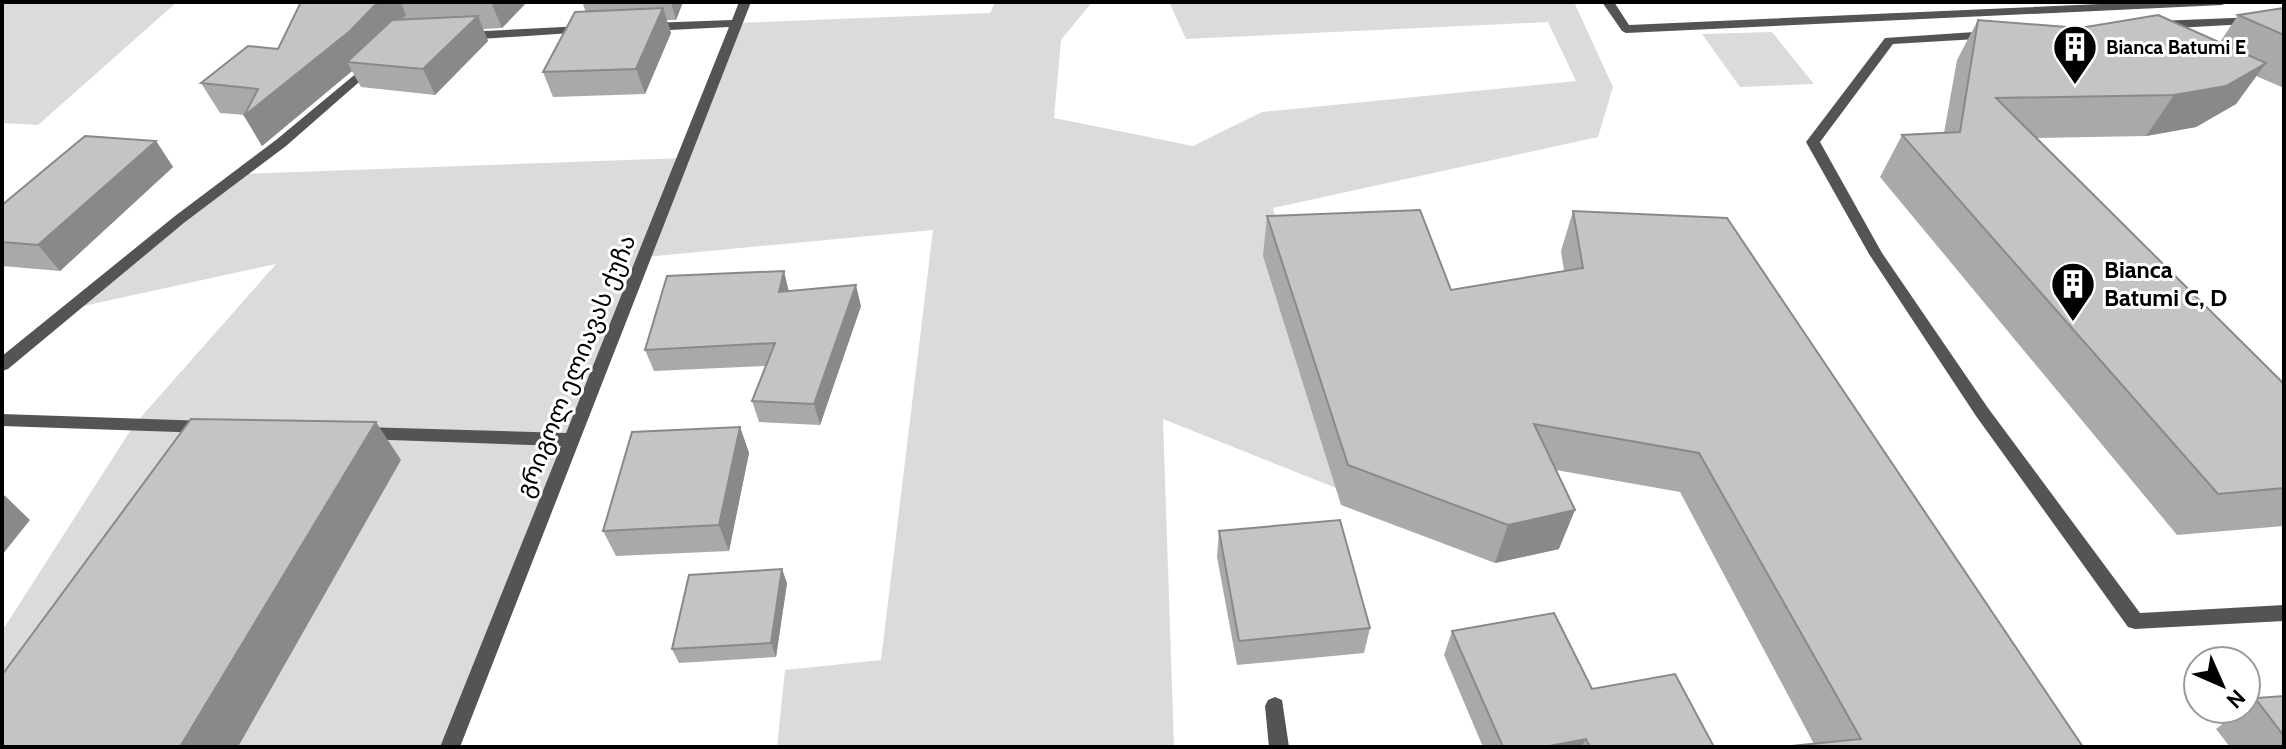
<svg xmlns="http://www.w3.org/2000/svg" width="2286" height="749" viewBox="0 0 2286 749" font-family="Cabin,'Noto Sans Georgian',sans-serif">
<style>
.green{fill:#dbdbdb}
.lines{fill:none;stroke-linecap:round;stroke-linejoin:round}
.service{fill:#545454;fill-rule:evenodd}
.minor{fill:#545454;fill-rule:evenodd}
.wall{fill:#a9a9a9}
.shaded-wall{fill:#898989}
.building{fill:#c4c4c4;stroke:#898989;stroke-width:2}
.labels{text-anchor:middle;stroke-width:6;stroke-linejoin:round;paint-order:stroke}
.far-poi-label{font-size:20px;font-weight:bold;fill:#000;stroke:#fff;text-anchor:start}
.poi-label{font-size:24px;font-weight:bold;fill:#000;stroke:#fff;text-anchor:start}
.street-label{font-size:24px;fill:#000;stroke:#fff}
</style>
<rect width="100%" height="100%" fill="#fff"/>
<path class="green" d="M2,2h175l-139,123 -36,-2z
M995,2h97l-31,38 -7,78 139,28 69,-34 314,-31 -28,-59 -362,17 -17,-37h405l39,85 -15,50 -325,71 68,282 -178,-71 11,328h-397l8,-77 96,-10 52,-430 -288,27 -195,490h-448v-116l132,-206 142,-161 -202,44 166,-134 444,-16 52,-135 254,-10z
M1772,32l42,52 -74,3 -38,-53z"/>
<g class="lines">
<path class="service" d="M1602,2h12l15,23 517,-23h82l-6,3 -596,28 -4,-2z
M2284,16v6l-127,7 -6,-4 6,-4z
M1990,31l6,4 -2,3 -101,6 -73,98 62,111 106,155 152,205 144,-8v16l-149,8 -7,-2 -152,-211 -107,-162 -63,-112 79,-104z
M1275,697l7,3 7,47h-20l-4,-41 3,-6z"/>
<path class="minor" d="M739,2h12l-291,745h-20l121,-301 -199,-7 -6,-2 -2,-4 2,-4 6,-2 204,6 163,-406 -79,4 -6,-4 6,-4 82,-3z
M583,26l6,4 -2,2 -121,8 -6,-4 6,-4z
M370,62l4,1v6l-88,77 -101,76 -177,147 -6,2v-15l173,-140 101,-76z
M2,414l205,7 6,2 2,4 -2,4 -6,2 -205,-7z"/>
</g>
<path class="wall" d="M301,2h226l-25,26 -19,1 5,12 -53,54 -74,-8 -9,-16 -90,75 -17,-31 -25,-2 -19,-30 77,-34z
M582,2h101l-7,18h-9l4,13 -26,61 -92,3 -10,-25 43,-60z
M2284,8v80l-28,-12 -20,28 -40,23 -50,9 -110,2 248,246v142l-107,9 -297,-358 22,-42 42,-2 13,-73 21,-40 242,22 18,-27z
M156,141l17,26 -113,104 -58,-5v-61z
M1573,211l510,536 -269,-3 -134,-252 -124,-22 3,79 -64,14 -154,-58 -78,-249 4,-40 184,74 113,-19 -3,-20z
M789,291l72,15 -41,119 -61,-3 -7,-21 14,-35 -112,5 -9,-21z
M740,427l9,26 -20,98 -113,5 -13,-25z
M1219,531l151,97 -6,25 -127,12 -20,-108z
M787,583l-11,74 -97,6 -7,-14z
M1452,631l140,58 122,58h-231l-39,-92z
M2284,696v51h-54l-14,-18 25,-20h5v-4l9,-7z"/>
<path class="shaded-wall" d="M378,2h40l-17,1 5,12 -41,45 -18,2 5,9 -90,75 -18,-30z
M491,2h36l-25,26z
M671,2h12l-7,18z
M663,8l8,25 -26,61 -9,-25z
M478,16l10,25 -53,54 -12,-26z
M2266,63l-30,41 -40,23 -50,9 28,-41z
M156,141l17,26 -113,104 -22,-26z
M784,271l5,21h-10z
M856,285l5,21 -41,119 -6,-21z
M376,422l25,38 -163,287h-58z
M740,427l9,26 -20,98 -10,-26z
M2,493l28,27 -28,35z
M1575,510l-16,39 -64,14 13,-38z
M782,569l5,14 -11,74 -5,-14z
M1586,739l-5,8h-37z"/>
<path class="building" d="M301,2h77l-28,29 -106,85 14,-27 -57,-6 47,-37 30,3z
M663,8l-27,61 -93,3 32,-60z
M2284,8v27l-46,-20z
M2158,15l108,48 -40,23 -52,9 -178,3 288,286v104l-66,6 -316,-359 58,-3 18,-112 102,8z
M478,16l-55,53 -76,-7 45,-42z
M85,136l71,5 -118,104 -36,-3v-37z
M1420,210l31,80 132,-22 -10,-57 154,7 356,529h-302l80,-8 -162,-286 -165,-29 41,86 -67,15 -160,-60 -81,-249z
M784,271l-5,21 77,-7 -42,119 -62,-3 23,-58 -130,7 22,-74z
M191,419l185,3 -196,325h-178v-72z
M740,427l-21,98 -116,6 29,-99z
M1340,520l30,108 -131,13 -20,-110z
M782,569l-11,74 -99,6 17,-74z
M1554,613l38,76 83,-15 39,73h-124l-4,-8 -42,8h-41l-51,-116z
M2284,696v40l-29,-38z"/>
<defs>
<g id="building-pin" transform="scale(2.3)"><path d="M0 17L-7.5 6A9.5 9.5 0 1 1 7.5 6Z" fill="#000" stroke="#fff"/><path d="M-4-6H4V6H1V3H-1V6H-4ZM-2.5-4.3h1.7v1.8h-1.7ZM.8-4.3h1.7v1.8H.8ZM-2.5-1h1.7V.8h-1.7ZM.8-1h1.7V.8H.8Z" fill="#fff"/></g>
</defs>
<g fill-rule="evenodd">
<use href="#building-pin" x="2075" y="47"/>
<use href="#building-pin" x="2073" y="284"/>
</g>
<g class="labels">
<g class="far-poi-label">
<text x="2106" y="54">Bianca Batumi E</text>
</g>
<g class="poi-label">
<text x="2104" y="278">Bianca<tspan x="2104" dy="28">Batumi C, D</tspan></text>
</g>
<g class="street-label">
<text transform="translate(576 366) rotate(-68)" y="8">გრიგოლ ელიავას ქუჩა</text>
</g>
</g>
<rect width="2286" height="749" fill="none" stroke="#000000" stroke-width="8"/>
<g transform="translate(2222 685) rotate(135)"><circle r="38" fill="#ffffff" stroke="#999999" stroke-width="2"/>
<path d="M0-6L14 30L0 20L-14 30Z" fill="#000000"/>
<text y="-12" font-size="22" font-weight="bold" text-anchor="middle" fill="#000000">N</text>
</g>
</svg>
